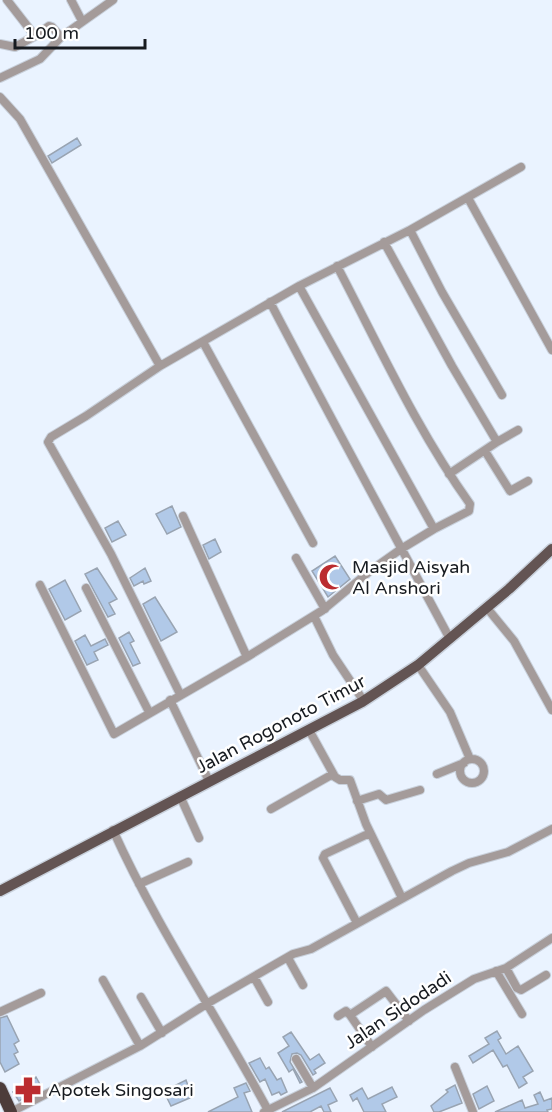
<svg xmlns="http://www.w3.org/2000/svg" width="552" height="1112" viewBox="0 0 552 1112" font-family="'Varela Round',sans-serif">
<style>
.building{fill:#b1c9e8;stroke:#99a4b2;stroke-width:1.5}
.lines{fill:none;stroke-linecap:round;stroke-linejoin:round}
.minor-casing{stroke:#c8d0db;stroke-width:10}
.major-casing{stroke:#c8d0db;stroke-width:13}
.highway-casing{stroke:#c8d0db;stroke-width:14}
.minor{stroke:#a49b9a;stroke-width:8}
.major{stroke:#635453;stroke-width:10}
.highway{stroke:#4c3c3a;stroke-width:12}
.labels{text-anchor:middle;stroke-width:5;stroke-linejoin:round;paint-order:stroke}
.poi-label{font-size:18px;fill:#171b20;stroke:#fff;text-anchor:start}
.street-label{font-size:18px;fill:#171b20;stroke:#fff}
</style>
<rect width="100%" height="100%" fill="#eaf3ff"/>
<path class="building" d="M77,138l4,7 -29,18 -4,-7z
M172,506l9,21 -14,7 -11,-20z
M118,521l8,14 -14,7 -7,-14z
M215,539l6,13 -12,7 -6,-14z
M335,556l15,23 -22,18 -16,-26z
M97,568l20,31 -8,4 6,11 -7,3 -23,-43z
M145,568l6,13 -7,3 -1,-3 -9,5 -4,-8z
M65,580l16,31 -16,9 -16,-31z
M155,597l22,35 -16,9 -18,-37z
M129,632l5,9 -4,2 10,20 -7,3 -14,-28z
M85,635l6,11 14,-7 3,6 -14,7 4,8 -11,5 -12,-24z
M7,1016l12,25 -5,3 4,8 -4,2 5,10 -14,8 -5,-10v-44z
M497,1031l4,7 -3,2 8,14 12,-8 15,25 -10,6 4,6 -8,5 -12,-23 -4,2 -10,-17 -20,13 -4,-7 20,-12 -4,-6z
M291,1032l19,28 9,-6 6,9 -11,7 2,3 -3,2 -12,-20 -4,-2 -5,1 -2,8 12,20 -2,1 -7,-14 -4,3 -11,-19 11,-7 -6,-9z
M260,1058l6,11 3,-2 8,13 4,-2 6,14 -6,3 -2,-3 -7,3 -7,-16 -5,3 -11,-19z
M36,1077l6,11 -23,13 -6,-9z
M186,1080l6,17 -21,9 -5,-10 7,-3 -3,-5z
M246,1083l4,8 -6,2 8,19h-44l30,-15 -4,-9z
M455,1085l7,18 -23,9h-5l-3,-6 17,-14 -2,-2z
M487,1086l7,15 -15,8 -6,-15z
M392,1087l5,10 -15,7 4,8h-22l-7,-14 -4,3 -3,-6 12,-7 6,11z
M330,1088l7,13 -9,4 3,7h-7l-3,-6 -11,6h-28z
M540,1092l4,9 8,-3v11l-5,1 1,2h-53l27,-12 3,8 13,-4 -4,-9z"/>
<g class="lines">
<g class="minor-casing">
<path id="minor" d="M7,0l28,36 14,-10 3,1 9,10
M71,0l11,21
M0,44l15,3 20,-11
M0,78l40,-19 21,-22 52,-37
M0,97l20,22 140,247 139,-80 135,243 -33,20 -31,22 -47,39 -76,47 -133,77 -74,-149
M468,198l84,152
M410,230l32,62 60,103
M384,242l68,124 45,76 -48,32
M337,266c42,80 80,164 133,238l-1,7 -35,18
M299,286l111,-56 111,-63
M270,302c59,113 120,225 180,337
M203,342l110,201
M160,366l-74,50 -35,21 -3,5 63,112 69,140
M497,442l21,-12
M485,451l25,40 18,-10
M183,516l64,141
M296,558l29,51
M86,588l63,124
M487,608l27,33 38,69
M314,616l19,39 30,45
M418,665l32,47 20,47
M170,700l39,81
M309,730l26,47 5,3h10l16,44 36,74
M460 771a12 12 0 1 1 24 0a12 12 0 1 1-24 0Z
M437,774l27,-11
M180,796l19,42
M357,801l22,-7 7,6 34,-10
M271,809l62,-35
M113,830c44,98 105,187 156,282
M139,884l49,-22
M357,923l-34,-65 2,-4 45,-21
M288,958l15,27
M506,968l11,20 4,2 25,-15
M496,971l26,43
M254,977l14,25
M103,980l37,66
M141,997l21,36
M0,1012l41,-19
M338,1016l8,-5 4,4
M372,1047l-22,-32 36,-24 23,30
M296,1059l17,29
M455,1067l18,45
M11,1112l129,-66 68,-43 85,-49 18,-5 141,-78 17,-8 39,-11 44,-23
M264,1112l49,-24 111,-78 50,-31 32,-11 46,-30"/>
</g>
<g class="major-casing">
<path id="major" d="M0,891l362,-189 56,-37 91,-76 43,-40"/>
</g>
<g class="highway-casing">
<path id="highway" d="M0,1088l11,24"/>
</g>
<use href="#minor" class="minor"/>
<use href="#major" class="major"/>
<use href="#highway" class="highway"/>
</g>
<defs>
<g id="mosque-bare" transform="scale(2.07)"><path d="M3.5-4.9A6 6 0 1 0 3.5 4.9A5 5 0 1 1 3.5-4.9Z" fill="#bb2c2f" stroke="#fff" stroke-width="2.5" paint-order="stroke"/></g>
<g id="pharmacy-bare" transform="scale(2.07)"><path d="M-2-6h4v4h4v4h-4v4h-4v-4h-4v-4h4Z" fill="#bb2c2f" stroke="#fff" stroke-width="2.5" paint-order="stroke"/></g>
</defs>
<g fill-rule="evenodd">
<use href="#mosque-bare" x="332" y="577"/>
<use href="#pharmacy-bare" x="28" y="1090"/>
</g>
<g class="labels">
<g class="poi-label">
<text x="352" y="573">Masjid Aisyah<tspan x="352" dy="21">Al Anshori</tspan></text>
<text x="48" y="1096">Apotek Singosari</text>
</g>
<g class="street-label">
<text transform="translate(281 724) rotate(-28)" y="6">Jalan Rogonoto Timur</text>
<text transform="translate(398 1010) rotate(-34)" y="6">Jalan Sidodadi</text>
</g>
</g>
<path d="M15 39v9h130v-9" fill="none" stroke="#171b20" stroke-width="3"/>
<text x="24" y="39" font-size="18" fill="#171b20" stroke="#ffffff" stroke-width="4.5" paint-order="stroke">100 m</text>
</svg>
